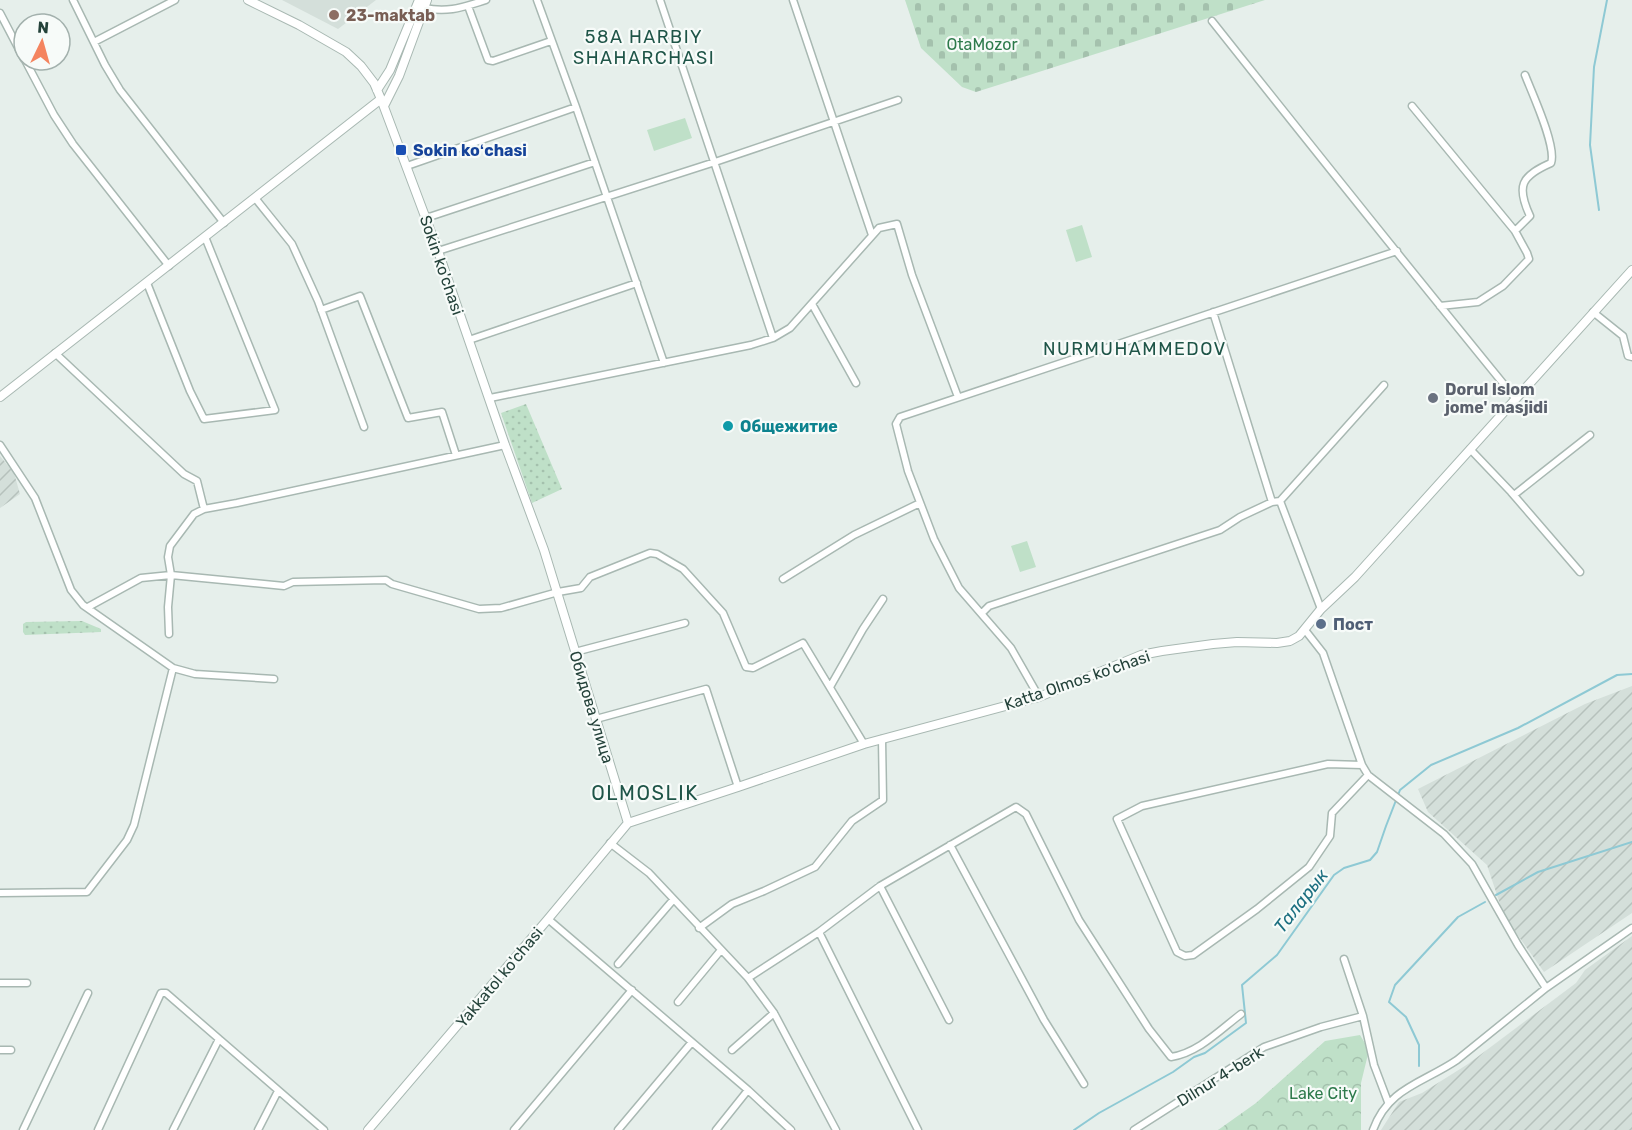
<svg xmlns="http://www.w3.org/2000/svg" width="1632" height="1130" viewBox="0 0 1632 1130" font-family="Rubik,sans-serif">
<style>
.built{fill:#d4dfda}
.industrial{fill:url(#industrial-furrows)}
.grass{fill:url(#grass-dots)}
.forest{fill:url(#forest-crowns)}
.cemetery{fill:url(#cemetery-stones)}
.garden{fill:#bfe0c8}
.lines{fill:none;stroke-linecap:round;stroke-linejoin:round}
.stream{stroke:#8ec9d4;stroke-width:2}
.minor-casing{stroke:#a8b8b2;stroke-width:9}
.tertiary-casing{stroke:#a8b8b2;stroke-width:10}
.minor{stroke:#fff;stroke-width:6}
.tertiary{stroke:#fff;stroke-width:8}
.education-dot{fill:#8d6e63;stroke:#f7fbf9;stroke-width:2}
.transit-dot{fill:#1a4fb4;stroke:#f7fbf9;stroke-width:2}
.worship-dot{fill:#6b7280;stroke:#f7fbf9;stroke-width:2}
.culture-dot{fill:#0f9aa8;stroke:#f7fbf9;stroke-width:2}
.service-dot{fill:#5c6f8a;stroke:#f7fbf9;stroke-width:2}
.labels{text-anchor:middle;stroke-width:4.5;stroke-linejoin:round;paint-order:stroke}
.education-label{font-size:16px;font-weight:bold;fill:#785e54;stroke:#f7fbf9;text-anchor:start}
.park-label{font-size:16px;fill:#2d7a4b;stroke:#f7fbf9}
.transit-label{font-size:16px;font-weight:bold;fill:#164399;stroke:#f7fbf9;text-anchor:start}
.street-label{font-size:16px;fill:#24423a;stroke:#f7fbf9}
.worship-label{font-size:16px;font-weight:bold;fill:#5b616d;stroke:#f7fbf9;text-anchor:start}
.culture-label{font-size:16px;font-weight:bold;fill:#0d838f;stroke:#f7fbf9;text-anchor:start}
.service-label{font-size:16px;font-weight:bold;fill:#4e5e75;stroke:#f7fbf9;text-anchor:start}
.neighbourhood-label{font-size:18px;letter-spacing:1.5px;fill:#1f5548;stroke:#f7fbf9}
.water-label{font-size:18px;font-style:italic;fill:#1c6f80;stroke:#f7fbf9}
.quarter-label{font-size:20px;letter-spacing:1.5px;fill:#1f5548;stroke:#f7fbf9}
</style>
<defs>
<pattern id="industrial-furrows" width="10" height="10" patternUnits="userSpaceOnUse" patternTransform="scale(1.5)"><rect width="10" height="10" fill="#d4dfda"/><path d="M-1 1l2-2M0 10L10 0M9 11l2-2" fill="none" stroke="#b6c1bc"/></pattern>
<pattern id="grass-dots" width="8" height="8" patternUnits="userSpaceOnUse" patternTransform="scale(1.5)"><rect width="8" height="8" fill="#bfe0c8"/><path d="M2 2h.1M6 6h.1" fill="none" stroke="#a4c1ad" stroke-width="1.8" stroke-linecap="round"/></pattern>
<pattern id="forest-crowns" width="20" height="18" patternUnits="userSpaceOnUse" patternTransform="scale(1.5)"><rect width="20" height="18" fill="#bfe0c8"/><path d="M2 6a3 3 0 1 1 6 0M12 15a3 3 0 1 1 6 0" fill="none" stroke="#a4c1ad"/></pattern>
<pattern id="cemetery-stones" width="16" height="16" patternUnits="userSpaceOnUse" patternTransform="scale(1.5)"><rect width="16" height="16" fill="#bfe0c8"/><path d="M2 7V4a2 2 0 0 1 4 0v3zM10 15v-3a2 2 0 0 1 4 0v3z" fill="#a4c1ad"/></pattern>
</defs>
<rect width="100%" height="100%" fill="#e6efeb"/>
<path class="built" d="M282,0h94l-38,29z"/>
<path class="industrial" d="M0,456l14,17 6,21 -20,14z
M1632,686v227l-88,59 -40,-56 -17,-51 -59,-53 -10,-23 167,-85z
M1632,936v194h-251l18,-28 23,-9 46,-29 108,-81 9,-13z"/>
<path class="grass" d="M526,404l36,85 -30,14 -31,-90z
M82,621l19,8v3l-76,3 -2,-3v-8l3,-2z"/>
<path class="forest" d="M1360,1035l9,15 -8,33v47h-143l38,-27 69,-62z"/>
<path class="cemetery" d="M905,0h360l-289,92 -14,-5 -41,-39z"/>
<path class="garden" d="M685,118l7,20 -38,13 -7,-21z
M1082,225l10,32 -16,5 -10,-32z
M1027,541l9,26 -16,5 -9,-26z"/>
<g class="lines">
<path class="stream" d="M1599,210l-9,-65 4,-78 13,-67
M1496,895l42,-23 94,-30
M1419,1066v-21l-13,-28 -17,-15 6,-17 63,-68 27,-15
M1074,1130l25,-17 74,-41 21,-15 11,-4 41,-30 -4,-38 35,-30 57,-80 10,-7 26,-8 7,-8 9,-26 14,-36 31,-25 87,-37 99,-53 15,-1"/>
<g class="minor-casing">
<path id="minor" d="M73,0l32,65 15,25 104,133
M537,0l39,107 88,256
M660,0l113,338
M793,0l79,235
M468,6l20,54 5,1 58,-20
M424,8c25,5 39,-1 62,-8
M0,13l24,46
M1212,21c100,126 201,252 303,377
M94,42l81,-42
M25,60l29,55 19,29 96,122
M1412,106l103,125 12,22 2,6 -26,27 -25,16 -38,4
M407,166l169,-59
M255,198l37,46 26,57 46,126
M426,218l169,-56
M1515,231l15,-15c-14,-30 -9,-40 21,-53 6,-16 -19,-70 -26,-88
M438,251l277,-89 183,-62
M147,283l43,108 14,28 71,-9 -70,-173
M812,304l44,79
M321,310l39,-14 48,122 34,-6 14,43
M1593,312l30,24 5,20 4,1
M469,340l168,-57
M55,353l129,121 13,7 7,28
M490,398l261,-53 22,-7 17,-10 89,-100 18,-4 15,51 46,122
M0,445l35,53 36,92 12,15 90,63 22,6 79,5
M1470,449l41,43 69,80
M1514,495l76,-60
M1280,501l41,108
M1272,502l8,-1 104,-116
M783,579l71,-44 66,-32
M88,607l53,-29 30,-3 113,11 9,-4 93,-2 6,4 87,25 22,-1 57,-16 23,-4 9,-11 60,-24 7,1 26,15 40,44 23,54 7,1 50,-25 61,101
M982,613l7,-7 231,-76 20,-13 32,-15 -59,-190
M1305,630l18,23 39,112 6,10 76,59 28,30 46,81 28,43
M169,634l-1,-27 3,-32 -3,-18 2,-11 24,-32 10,-5 33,-6 268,-58
M575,652l110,-29
M830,687l33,-58 20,-30
M1039,697l-28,-49 -52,-60 -25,-49 -26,-68 -12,-47 4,-7 497,-166
M596,719l110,-30 32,98
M1362,765l-34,-1 -186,42 -25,13 60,133 8,4 8,-1 64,-46 52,-42 21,-31 2,-23 36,-38
M610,843l39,30 99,105 26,35 62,117
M950,845l94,175 40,64
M880,886l69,134
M0,893l87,-1 40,-52 7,-15 39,-157
M548,919l200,171 43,40
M699,928l33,-24 32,-13 51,-24 37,-46 31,-21 -1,-61
M819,932l99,198
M1344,959l19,57
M618,964l55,-64
M748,978l71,-46 61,-46 136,-79 10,7 53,106 70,109 22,28c27,-4 49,-27 70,-43
M0,983h27
M678,1002l43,-52
M0,1050h11
M732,1050l42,-37
M23,1130l65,-137
M98,1130l63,-137h5l158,137
M173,1130l46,-91
M258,1130l20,-39
M514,1130l118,-140
M618,1130l74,-88
M716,1130l32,-40
M1134,1130l130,-83 57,-20 42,-11 11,49 14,37
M1373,1130c15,-42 50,-47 84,-70l89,-72 86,-60"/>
</g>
<g class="tertiary-casing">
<path id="tertiary" d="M248,0l51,25 47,27 15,14 13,17 7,16 57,152 67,194 39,105 84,273
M377,90l13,-20 29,-70
M384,106l15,-30 28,-76
M0,397l381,-298
M628,823l110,-36 126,-43 175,-47 102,-42 21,-4 51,-7 24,-2 40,1 13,-2 9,-5 22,-27 34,-32 277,-307
M368,1130l180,-211 80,-96"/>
</g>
<use href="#minor" class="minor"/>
<use href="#tertiary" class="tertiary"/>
</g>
<circle class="education-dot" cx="334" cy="15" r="6"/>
<rect class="transit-dot" x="395" y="144" width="12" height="12" rx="3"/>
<circle class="worship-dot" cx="1433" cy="398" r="6"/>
<circle class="culture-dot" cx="728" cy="426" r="6"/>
<circle class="service-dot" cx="1321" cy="624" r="6"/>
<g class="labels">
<g class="education-label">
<text x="346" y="21">23-maktab</text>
</g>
<g class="park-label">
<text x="982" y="50">OtaMozor</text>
<text x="1323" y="1099">Lake City</text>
</g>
<g class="transit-label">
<text x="413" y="156">Sokin koʻchasi</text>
</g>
<g class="street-label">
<text transform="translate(442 265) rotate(71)" y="6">Sokin ko'chasi</text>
<text transform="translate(1077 680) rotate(-19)" y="6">Katta Olmos ko'chasi</text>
<text transform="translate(592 707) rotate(73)" y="6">Обидова улица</text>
<text transform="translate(499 977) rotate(-50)" y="6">Yakkatol ko'chasi</text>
<text transform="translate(1220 1076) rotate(-32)" y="6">Dilnur 4-berk</text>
</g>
<g class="worship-label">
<text x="1445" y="395">Dorul Islom<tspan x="1445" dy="18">jome' masjidi</tspan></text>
</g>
<g class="culture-label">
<text x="740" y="432">Общежитие</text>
</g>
<g class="service-label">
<text x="1333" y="630">Пост</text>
</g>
<g class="neighbourhood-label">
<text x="644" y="43">58A HARBIY<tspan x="644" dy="21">SHAHARCHASI</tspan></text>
<text x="1135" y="355">NURMUHAMMEDOV</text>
</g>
<g class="water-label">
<text transform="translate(1301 901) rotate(-52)" y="6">Таларык</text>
</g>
<g class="quarter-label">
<text x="645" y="800">OLMOSLIK</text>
</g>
</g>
<g transform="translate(42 42) rotate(5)"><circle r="28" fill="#f7fbf9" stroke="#a3b1ad" stroke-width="1.5"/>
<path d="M0-4.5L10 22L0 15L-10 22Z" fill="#f4845f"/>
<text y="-9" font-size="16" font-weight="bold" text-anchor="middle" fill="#24423a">N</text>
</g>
</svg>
